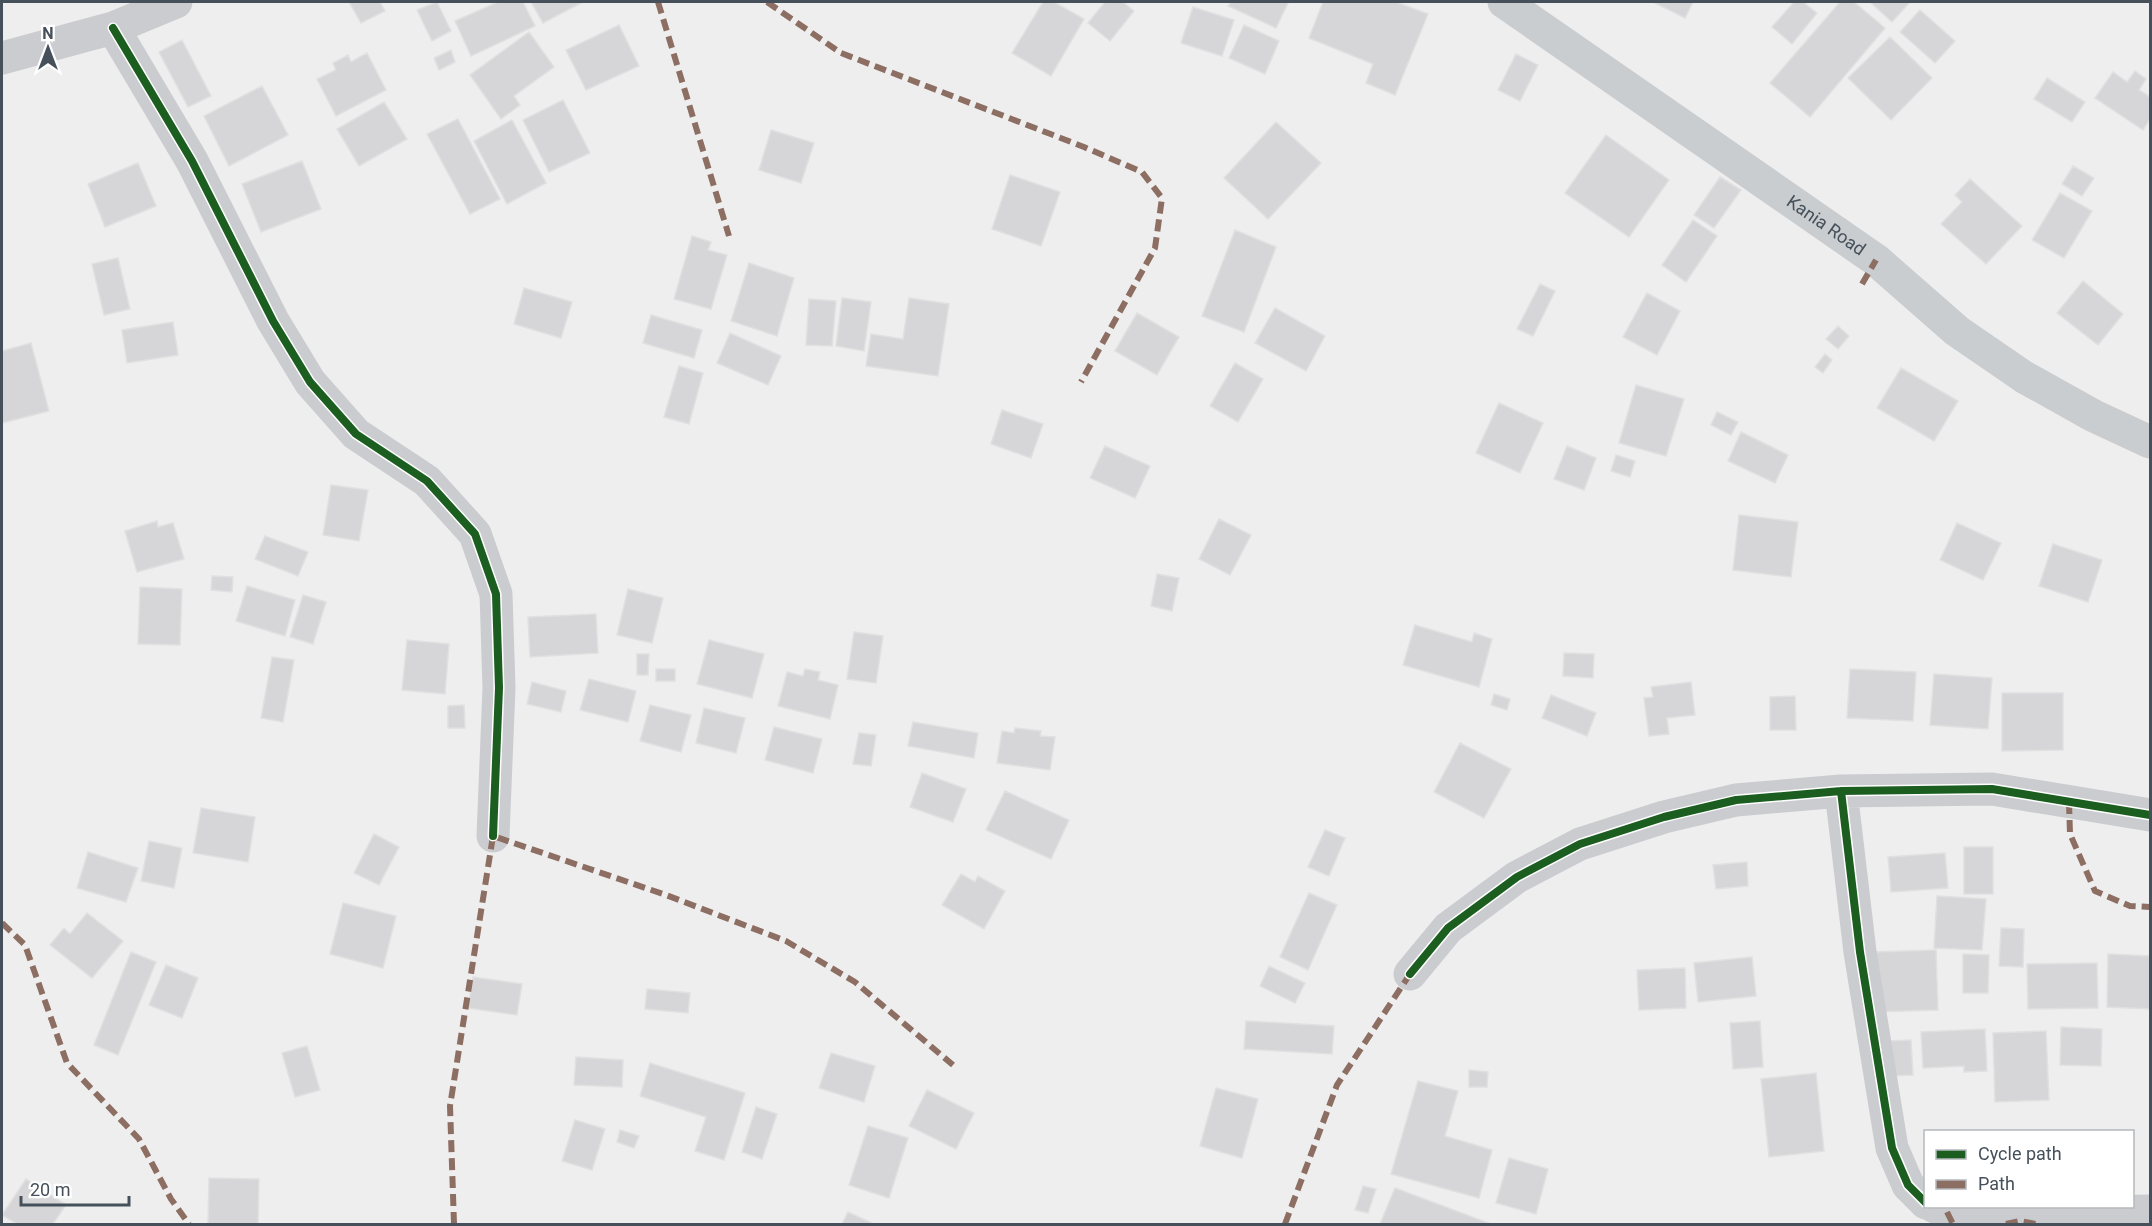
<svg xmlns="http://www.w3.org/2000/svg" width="2152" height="1226" viewBox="0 0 2152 1226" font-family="Roboto,sans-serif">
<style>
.building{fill:#d6d6d8;stroke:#e0e0e1;stroke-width:1.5}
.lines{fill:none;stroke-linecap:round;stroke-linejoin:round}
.street{stroke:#cacccf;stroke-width:33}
.secondary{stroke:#cacdd0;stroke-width:33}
.quiet{stroke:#8d6e63;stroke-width:6;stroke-dasharray:12 6;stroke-linecap:butt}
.cycleway-casing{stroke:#fff;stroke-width:11}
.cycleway{stroke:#1b5e20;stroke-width:8}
.labels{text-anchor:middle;stroke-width:6;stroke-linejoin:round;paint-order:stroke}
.street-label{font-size:18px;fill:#45505a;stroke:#fff}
</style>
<rect width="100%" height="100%" fill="#efeeee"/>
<path class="building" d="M349,2h31l5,9 -24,12z
M437,2l14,29 -19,10 -15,-31z
M498,2h25l12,24 -64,30 -16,-35z
M531,2h52l-40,21z
M1043,2h11l30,17 -33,57 -39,-23z
M1105,2h18l11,9 -24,30 -22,-18z
M1231,2h55l2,1 -12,25 -48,-22z
M1323,2h73l32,12 -33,81 -29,-12 7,-19 -64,-26z
M1653,2h40l-8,16z
M1794,2h9l14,11 -25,31 -20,-17z
M1840,2h14l31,26 -75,89 -40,-34z
M1870,2h40l-18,20z
M1193,7l41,13 -12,36 -41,-13z
M1920,10l35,31 -20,22 -35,-31z
M619,25l20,41 -53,24 -20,-40z
M1244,25l35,16 -14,33 -36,-16z
M529,32l25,35 -40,29 6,9 -19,14 -31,-44z
M1890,37l42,41 -41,42 -43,-42z
M182,40l29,56 -23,11 -29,-55z
M451,50l4,12 -16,8 -5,-12z
M367,53l19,37 -50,26 -19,-37 19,-9 -3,-7 15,-8 3,7z
M1516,54l22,11 -18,36 -22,-11z
M2135,71l11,8 -7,11 11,7v22l-7,11 -48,-32 18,-26 14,10z
M2047,78l38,24 -13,20 -38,-23z
M262,86l26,49 -59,31 -25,-50z
M563,100l27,53 -41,19 -26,-52z
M384,102l23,37 -48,27 -22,-37z
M458,119l42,80 -30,15 -43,-80z
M512,120l34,63 -39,21 -33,-63z
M1276,122l45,41 -53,56 -44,-41z
M771,130l43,13 -13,40 -42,-13z
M1606,135l63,45 -40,57 -64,-44z
M302,161l19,48 -60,23 -19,-48z
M138,163l18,43 -51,21 -17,-43z
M2073,166l21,12 -12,18 -20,-12z
M1010,175l50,17 -19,54 -49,-17z
M1720,177l21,13 -27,38 -20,-13z
M1970,179l52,47 -36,38 -45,-40 21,-22 -7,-7z
M2060,193l32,18 -28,47 -32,-18z
M1693,220l24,16 -31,46 -24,-17z
M1235,230l41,17 -32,85 -42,-16z
M692,236l19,6 -3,8 19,5 -16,54 -37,-10z
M118,258l12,51 -26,6 -12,-51z
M749,263l45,15 -17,58 -46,-15z
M2083,281l40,33 -25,31 -41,-32z
M1540,284l15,7 -22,45 -16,-7z
M524,288l48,14 -11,36 -47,-14z
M1647,293l33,18 -23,44 -34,-18z
M842,298l29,4 -7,49 -28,-5z
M909,298l40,6 -11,72 -72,-10 5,-32 32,5z
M809,299l27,2 -4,45 -26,-1z
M1275,308l50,28 -19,35 -51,-28z
M1137,313l42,24 -22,38 -42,-24z
M651,315l51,15 -8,28 -51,-15z
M173,322l5,33 -51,8 -5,-33z
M1838,326l11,10 -11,13 -12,-10z
M730,333l51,23 -13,29 -51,-22z
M31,343l18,68 -47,12v-72z
M1825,354l7,6 -9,13 -8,-6z
M1235,363l28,16 -25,43 -28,-16z
M679,366l24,7 -14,51 -25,-7z
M1901,368l57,33 -24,40 -57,-33z
M1636,385l48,14 -18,57 -47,-13z
M1499,403l44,20 -23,50 -44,-20z
M1002,410l41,14 -12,34 -40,-14z
M1717,412l21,10 -7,13 -20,-10z
M1741,432l47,23 -13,28 -47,-22z
M1105,446l45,20 -15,32 -45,-20z
M1567,446l29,12 -12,32 -30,-11z
M1616,455l19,6 -5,16 -19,-6z
M331,485l37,5 -9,51 -36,-6z
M1739,515l59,7 -7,55 -58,-7z
M1219,519l32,16 -21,40 -31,-16z
M157,521l1,6 15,-4 11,36 -47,13 -12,-41z
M1957,523l44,20 -18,37 -43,-20z
M265,536l43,16 -10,24 -43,-17z
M2053,544l49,16 -14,42 -49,-16z
M1157,574l22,4 -7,33 -21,-5z
M212,576l21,1 -1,15 -21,-2z
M247,586l48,14 -10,36 -49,-15z
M140,587l42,2 -2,56 -42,-1z
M628,589l35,9 -11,45 -35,-8z
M303,595l23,7 -13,42 -23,-7z
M596,614l2,39 -68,4 -2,-40z
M1415,625l57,17 2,-9 18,6 -13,48 -76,-22z
M854,632l29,4 -7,47 -29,-4z
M407,640l42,4 -4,50 -43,-4z
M709,640l55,14 -12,44 -55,-14z
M1564,653l30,1 -1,24 -30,-2z
M637,654h12l-1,21h-11z
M272,657l22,3 -11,62 -22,-4z
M656,669h19v12h-19z
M805,669l15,3 -2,8 20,5 -8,34 -52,-13 9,-34 16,4z
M1850,669l66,3 -3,49 -66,-3z
M1934,674l58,4 -4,51 -58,-4z
M589,679l47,12 -8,31 -48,-12z
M532,682l34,9 -5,21 -34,-8z
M1691,682l4,33 -28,3 2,16 -20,2 -5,-38 9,-1 -2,-10z
M2002,693h61v57l-61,1z
M1494,694l16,5 -3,11 -16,-5z
M1551,695l45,18 -9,23 -45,-18z
M1795,696l1,34h-26v-33z
M464,705l1,23h-17v-22z
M650,705l41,10 -10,37 -41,-11z
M704,708l41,10 -9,35 -40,-10z
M913,722l65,11 -4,25 -66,-12z
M774,727l48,12 -9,34 -48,-13z
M1015,728l26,3 -1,5 15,1 -5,33 -53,-7 5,-32 12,2z
M859,733l17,2 -5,31 -18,-2z
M1460,743l51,26 -27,49 -50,-26z
M922,773l44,16 -13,33 -43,-15z
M1005,791l64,29 -18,39 -65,-29z
M201,808l54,9 -7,45 -55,-9z
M1325,830l20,8 -16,38 -21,-9z
M374,834l25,13 -20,38 -25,-12z
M149,841l33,7 -8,40 -33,-7z
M1964,847h29v47h-29z
M88,852l50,16 -12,34 -49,-14z
M1945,853l3,35 -57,4 -3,-35z
M1747,862l1,24 -32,3 -3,-24z
M961,874l14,8 3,-6 27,15 -21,38 -42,-24z
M1309,893l28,12 -29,65 -28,-13z
M1937,896l49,3 -4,51 -48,-2z
M343,903l53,13 -13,52 -53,-14z
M87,913l36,28 -31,37 -42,-33 14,-17 6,6z
M2001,928l23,1 -1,38 -24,-1z
M1936,950l2,60 -64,2 -2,-60z
M131,952l25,10 -38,93 -24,-10z
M1963,954l26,1 -1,38h-25z
M2108,954l42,2v53l-43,-2z
M1752,957l4,39 -58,6 -4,-39z
M2097,963l1,45 -70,1 -1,-45z
M166,965l32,13 -16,40 -33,-13z
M1269,966l36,17 -10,20 -35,-17z
M1685,968l1,40 -47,2 -2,-40z
M473,977l49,7 -5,31 -49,-7z
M647,989l43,4 -2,20 -43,-4z
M1246,1021l88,5 -2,28 -88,-5z
M1760,1021l3,46 -30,2 -3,-46z
M2061,1027l41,2 -1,37 -41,-1z
M1985,1029l2,42 -23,1v-6l-41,2 -2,-36z
M2046,1031l3,69 -54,2 -2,-69z
M1911,1040l2,35 -24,1 -2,-35z
M307,1046l13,44 -25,7 -13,-44z
M831,1053l44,13 -11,36 -45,-14z
M576,1057l47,3 -1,27 -48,-2z
M650,1063l95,30 -21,67 -29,-9 11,-34 -66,-21z
M1469,1070l19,2 -1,15h-18z
M1816,1073l8,78 -55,6 -8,-78z
M1418,1081l40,10 -13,45 47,14 -13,48 -88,-24z
M1216,1088l42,11 -16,59 -42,-12z
M927,1090l47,23 -18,36 -47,-23z
M756,1107l21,7 -15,45 -20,-7z
M575,1120l30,9 -13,41 -30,-9z
M868,1126l40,12 -19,60 -40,-13z
M620,1130l19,6 -5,12 -17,-6z
M1509,1158l39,11 -12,45 -40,-11z
M209,1178l50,1 -1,45h-50z
M26,1179l40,26 -13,19h-36l-15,-9z
M1363,1186l13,3 -8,24 -13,-3z
M1395,1188l96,36h-111z
M848,1212l26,12h-32z"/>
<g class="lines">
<path class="street" d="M113,28l79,133 81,160 37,61 46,52 71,47 48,53 21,60 3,94 -6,148
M2,58l111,-30 63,-26
M1841,791l19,161 32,196 16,37 18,18
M1410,974l38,-46 69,-51 63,-33 84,-27 72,-17 105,-9 151,-2 158,26
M1933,1206l14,6 25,2 178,-3"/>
<path class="secondary" id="s1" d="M1504,2l372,258 81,71 67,46 70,39 56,26"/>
<path class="quiet" d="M658,2l71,234
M767,2l74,51 243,94 58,25 20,26 -7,50 -74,134
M1862,284l14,-24
M2069,802l1,32 25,57 35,15 20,1
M2,923l23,22 42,118 72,76 32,60 18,25
M1947,1212l6,12
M454,1224l-4,-118 43,-270 173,59 120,46 69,41 98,83
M1285,1224l52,-139 73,-111
M2006,1224l14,-3 16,3"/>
<g class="cycleway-casing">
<path id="cycleway" d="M113,28l79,133 81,160 37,61 46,52 71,47 48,53 21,60 3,94 -6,148
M1841,791l19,161 32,196 16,37 18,18
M1410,974l38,-46 69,-51 63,-33 84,-27 72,-17 105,-9 151,-2 158,26"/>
</g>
<use href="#cycleway" class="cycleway"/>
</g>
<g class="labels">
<g class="street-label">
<text dy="6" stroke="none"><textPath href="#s1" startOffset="392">Kania Road</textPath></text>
</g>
</g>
<rect width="2152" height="1226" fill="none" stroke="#45505a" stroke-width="6"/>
<rect x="1924" y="1130" width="210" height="78" fill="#ffffff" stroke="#b5b9bd" stroke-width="1.5"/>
<rect x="1936" y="1150" width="30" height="9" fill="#1b5e20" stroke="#b5b9bd" stroke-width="1.5"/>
<text x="1978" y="1160" font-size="18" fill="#45505a">Cycle path</text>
<rect x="1936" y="1180" width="30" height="9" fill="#8d6e63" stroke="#b5b9bd" stroke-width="1.5"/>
<text x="1978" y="1190" font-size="18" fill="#45505a">Path</text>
<g transform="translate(48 48)" stroke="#ffffff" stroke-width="4.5" paint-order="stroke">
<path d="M0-4.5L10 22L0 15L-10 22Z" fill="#45505a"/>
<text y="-9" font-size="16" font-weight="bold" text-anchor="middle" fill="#45505a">N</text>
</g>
<path d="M21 1196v9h108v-9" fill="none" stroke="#45505a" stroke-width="3"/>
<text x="30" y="1196" font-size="18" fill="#45505a" stroke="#ffffff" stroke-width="4.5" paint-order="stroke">20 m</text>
</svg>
